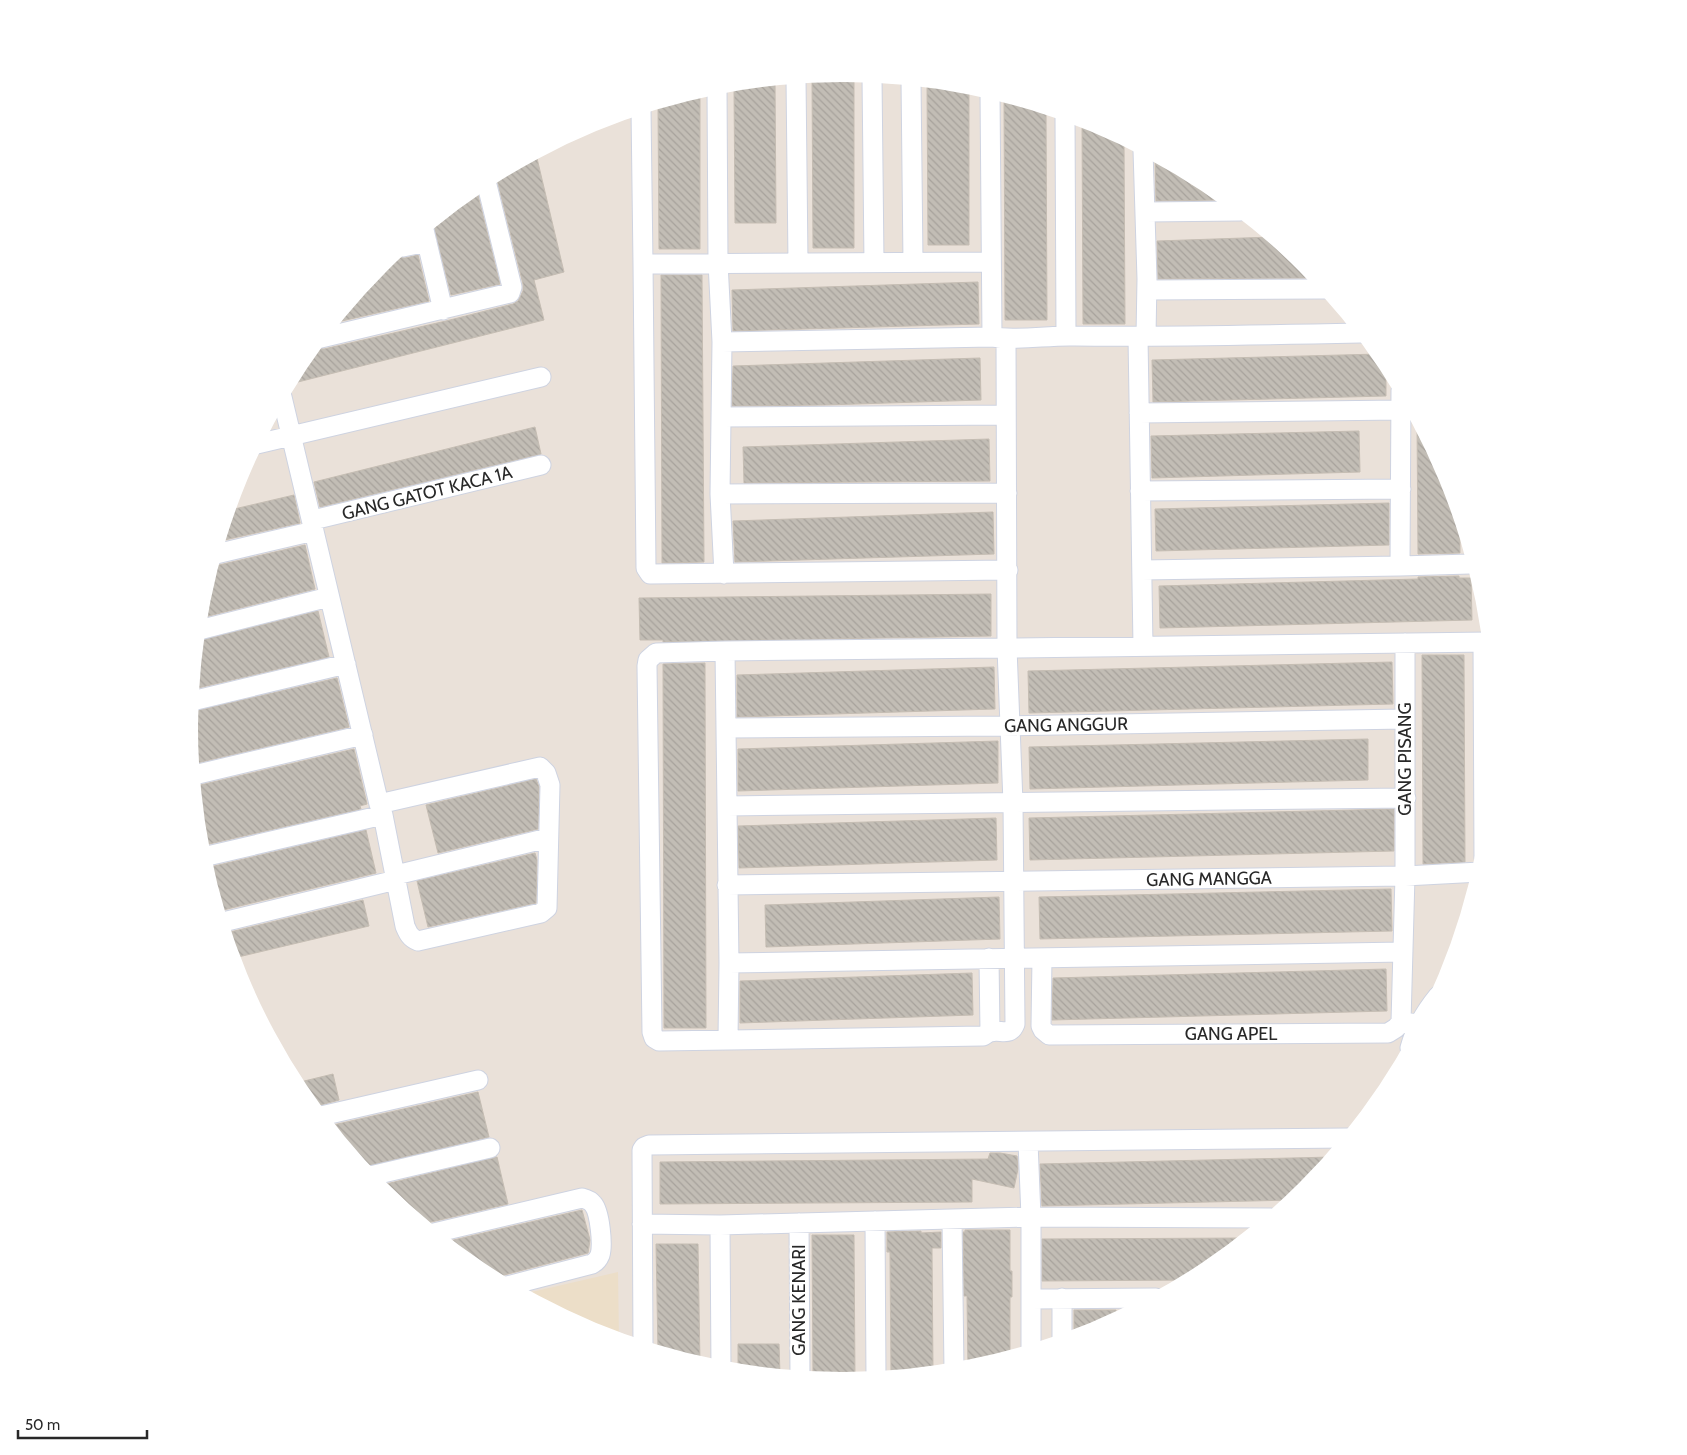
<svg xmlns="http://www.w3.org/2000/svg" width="1687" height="1455" viewBox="0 0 1687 1455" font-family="Cabin,sans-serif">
  <defs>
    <pattern id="building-back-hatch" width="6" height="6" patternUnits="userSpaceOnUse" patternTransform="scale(1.25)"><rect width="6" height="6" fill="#c2bdb5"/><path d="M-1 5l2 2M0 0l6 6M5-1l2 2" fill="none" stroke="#a7a29c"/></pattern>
  </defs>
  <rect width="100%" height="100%" fill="#eae1d9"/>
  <path fill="#ecdec8" d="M618,1272L619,1339L593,1331L523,1294Z"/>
  <path fill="url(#building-back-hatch)" stroke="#c5bdb3" d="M844,74L854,75V248H813L812,77Z
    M775,80L776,223H735L734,85Z
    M927,82L969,86V245H928Z
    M700,91V249H659L658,104Z
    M1004,96L1046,109L1047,320H1005Z
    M1082,120L1094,124L1124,140L1125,324H1083Z
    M536,154L564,272L534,280L544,320L290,384L300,364L314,347L324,349L446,321L513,304L518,301L523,291V284L496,176Z
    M1155,156L1191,175V185L1207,184L1226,200L1156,201Z
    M476,187L500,284L451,295L433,223Z
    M1272,237L1306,265L1316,278L1158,279L1157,241Z
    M395,254L399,257L405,258L418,255L429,301L333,323L381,265Z
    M661,275H702L704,562L662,563Z
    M978,282L979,324L733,331L732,290Z
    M1379,354L1386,363V396L1153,402L1152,360Z
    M980,358L981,400L825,405L732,406L733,366Z
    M1417,421L1448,478L1460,517V553L1418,554Z
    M535,427L541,454L320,507L314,482Z
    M1359,431L1360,472L1152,478L1151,436Z
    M989,439L990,481L744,483L743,447Z
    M294,495L300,523L220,541L230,510Z
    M1389,503V545L1156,551L1155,509Z
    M993,512L994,554L735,562L733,521Z
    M305,545L315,589L201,618L202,600L213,565H219Z
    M1459,576V578H1471L1472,620L1160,628L1159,586L1418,579V577Z
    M991,594V636L663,642V640H640L639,598Z
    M318,611L329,657L194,689L198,641Z
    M1422,655H1464L1465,862L1423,864Z
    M1392,662L1393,704L1029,713L1028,671Z
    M705,663L706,1028H664L663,664Z
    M994,667L995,709L737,717V675Z
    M337,678L349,727L193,764L190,727L191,712Z
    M1368,739V780L1030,789L1029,747Z
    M998,741V783L738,791V749Z
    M354,749L367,804L360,806L361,809L205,845L199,822L196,786Z
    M536,779L539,787L538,829L438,853L426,805Z
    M1394,809V851L1030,860L1029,818Z
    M996,818L997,860L739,868L738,826Z
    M366,830L376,873L219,911L206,868Z
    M535,853L537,860L536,903L428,927L417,881Z
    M1391,889L1392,931L1040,939L1039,897Z
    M999,897L1000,939L766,947L765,905Z
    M363,900L369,926L234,958L226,933Z
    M1386,969L1387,1011L1052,1020L1053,978Z
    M972,973L973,1015L740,1023V981Z
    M333,1074L339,1100L314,1107L296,1083Z
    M478,1092L489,1137L363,1167L329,1126Z
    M990,1153H1000L1017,1156L1018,1169L1014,1188L972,1179V1202L660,1204V1162L988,1159Z
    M497,1157L508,1204L431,1222L425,1226L378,1186Z
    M1333,1157L1306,1190L1293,1200L1042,1206L1040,1164Z
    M582,1210L590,1240L588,1253L504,1275L498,1280L480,1271L445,1242Z
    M965,1230H1010V1271H1012V1297H1010V1357L968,1369L967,1296H964L963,1232H965Z
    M921,1231V1233L941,1232V1248H932L933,1372L891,1377L890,1252H887V1232Z
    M812,1235H854L855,1380L843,1381L813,1378Z
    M1247,1238L1206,1271L1190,1280L1042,1281V1239Z
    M656,1244H698L700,1364L658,1351Z
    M1074,1310H1116V1320L1093,1332L1074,1337Z
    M738,1344H779L780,1375L738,1371Z"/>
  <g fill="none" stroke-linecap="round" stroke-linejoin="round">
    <defs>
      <path id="minor" d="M872,77L874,262
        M796,78L798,262
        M911,80L913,262
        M717,86L718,262L722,342
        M990,92L992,337
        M641,109L643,264L991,262
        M1065,115L1066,335
        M1143,150L1147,279L1146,336
        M1146,212L1240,211
        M424,230L443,310
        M403,247L427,242
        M643,264L646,568L650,574L1008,570
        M1147,290L1325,289
        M1138,337L1143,646
        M321,338L510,293L512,287L486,181
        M1006,339L1007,648L1013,803L1015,1024C1010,1037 1001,1029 990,1032C987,1033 985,1035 983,1036L659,1041L654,1038L652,1032L647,666L648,660L656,653L725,651L999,648H1015L1489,642
        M282,397L379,804L383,815L405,926C408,933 410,938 418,941L541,913L547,908L550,785L546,773L540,767L379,804
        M1139,413L1401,410
        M721,417L1006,415
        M257,444L541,377
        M1140,491L1401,489
        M720,494L1007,493
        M313,520L541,465
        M216,554L314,531
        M1400,566L1401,390
        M1142,570L1400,566L1470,564L1473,562
        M724,574L720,494L722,342L992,337C1019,341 1048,335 1075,336C1171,337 1266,335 1362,333
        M199,630L329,597
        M1483,642L1484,858
        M725,651L729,963L728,1039
        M192,701L346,664
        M726,728L1001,726L1405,719
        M194,775L363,735
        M727,806L1406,798
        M203,857L383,815
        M396,875L548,838
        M727,885L1405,876L1480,872
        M223,922L396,880
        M989,958L990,1032
        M1042,958L1041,1026L1043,1030L1049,1035L1388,1033L1396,1028L1401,1022L1419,1024
        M729,963L1403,952
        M1401,1022L1405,876V643
        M1410,1048C1415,1029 1425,1012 1438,996
        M321,1116L478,1080
        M1028,1142L1031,1217V1350
        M370,1176L490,1148
        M952,1219L954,1370
        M875,1221L876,1378
        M799,1223L800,1377
        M642,1224L720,1225L1031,1217L1271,1218
        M720,1225L721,1369
        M434,1233L582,1198C586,1199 590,1200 593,1204C600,1212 603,1245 600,1255C598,1260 596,1262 592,1264L507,1286
        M1062,1298V1341
        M1031,1299L1156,1298
        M643,1347L642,1150L644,1147L649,1145L1348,1138"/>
    </defs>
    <use href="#minor" stroke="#ced3e1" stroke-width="21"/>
    <use href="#minor" stroke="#fff" stroke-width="19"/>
  </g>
  <g text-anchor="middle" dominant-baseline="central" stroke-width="4.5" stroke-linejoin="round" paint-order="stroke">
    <g font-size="18" fill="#282828" stroke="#fff">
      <text transform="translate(427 493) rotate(-14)">GANG GATOT KACA 1A</text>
      <text transform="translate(1066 725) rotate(-1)">GANG ANGGUR</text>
      <text transform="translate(1405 759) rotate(-90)">GANG PISANG</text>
      <text transform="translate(1209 879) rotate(-1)">GANG MANGGA</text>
      <text x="1231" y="1034">GANG APEL</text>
      <text transform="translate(799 1300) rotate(-90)">GANG KENARI</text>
    </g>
  </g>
  <path d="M0 0H1687V1455H0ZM198 727a645 645 0 1 1 1290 0a645 645 0 1 1-1290 0Z" fill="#fff" fill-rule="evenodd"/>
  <path d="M18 1430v8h129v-8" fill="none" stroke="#282828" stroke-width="2.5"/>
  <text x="25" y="1430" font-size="15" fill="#282828" stroke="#ffffff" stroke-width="4" paint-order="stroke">50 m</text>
</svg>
